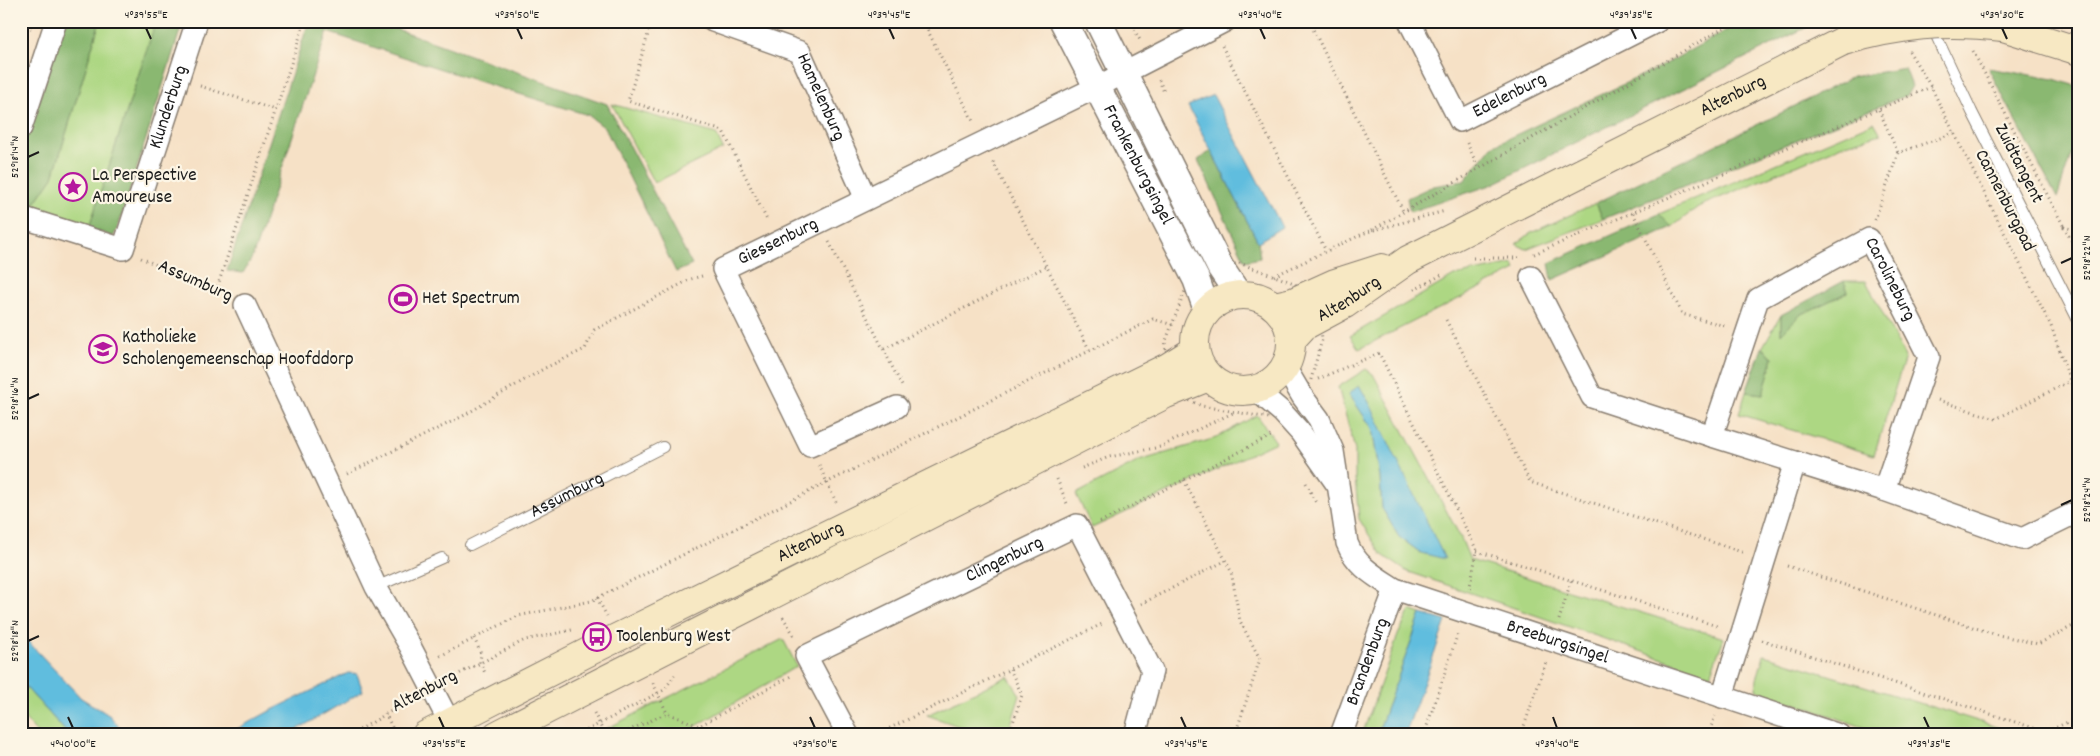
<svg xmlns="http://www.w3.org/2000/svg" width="2100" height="756" viewBox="0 0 2100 756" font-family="Dekko,sans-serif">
  <rect width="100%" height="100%" fill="#fcf5e5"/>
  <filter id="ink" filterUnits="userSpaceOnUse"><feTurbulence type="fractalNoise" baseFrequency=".02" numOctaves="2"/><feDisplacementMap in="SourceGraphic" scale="10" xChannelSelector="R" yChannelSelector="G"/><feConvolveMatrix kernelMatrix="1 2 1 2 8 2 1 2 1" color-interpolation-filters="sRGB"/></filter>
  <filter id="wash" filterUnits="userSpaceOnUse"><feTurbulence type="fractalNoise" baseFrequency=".0096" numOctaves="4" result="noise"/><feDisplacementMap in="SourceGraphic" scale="20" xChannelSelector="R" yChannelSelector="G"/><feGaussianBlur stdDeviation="1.12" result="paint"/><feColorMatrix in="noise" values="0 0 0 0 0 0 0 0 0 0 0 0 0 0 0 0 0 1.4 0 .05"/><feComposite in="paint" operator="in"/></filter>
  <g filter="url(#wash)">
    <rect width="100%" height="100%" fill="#f6e1c6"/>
    <path fill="#add783" stroke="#647a50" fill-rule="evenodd" d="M100,21H156L89,228L31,209L53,177Z
      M612,104L716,134L723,149L654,183Z
      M1874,122L1881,134L1846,144L1698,207L1672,227L1659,214Z
      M1596,203L1603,219L1526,249L1516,244L1531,233Z
      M1514,264L1516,270L1359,349L1350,336L1454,276Z
      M1844,281H1866L1905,357L1874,455L1739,414L1746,392L1763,394L1773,357L1762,348L1781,315V334L1800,315L1848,292Z
      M1366,369L1373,374L1461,538L1470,560L1724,638L1710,675L1406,571L1381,554L1359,519L1355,478V450L1338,387ZM1359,386L1421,553L1399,537L1382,508L1380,477L1372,428L1349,394Z
      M1257,415L1276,442L1092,528L1076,494L1139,461L1216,438Z
      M1410,610L1421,614L1377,735H1362L1398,635Z
      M783,639L797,666L693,728L690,735H594Z
      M1764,655L2023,735H1886L1756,690L1757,679Z
      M1008,676L1020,695L1009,731H1004L1003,735H984L927,715Z
      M21,682L69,735H39L21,714Z"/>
    <path fill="#8ab871" stroke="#536a46" d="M65,21H100L53,177L31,209L21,206V154Z
      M156,21H183L118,228L113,237L89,228Z
      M309,21H374L607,104L692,265L676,272L605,128L588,115L490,85L327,32L253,256L243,273L227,271Z
      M1743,21H1819L1491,185L1410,212L1407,198L1433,186L1464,181L1492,146L1660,67Z
      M1905,68L1912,86L1907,95L1603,219L1596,203L1775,116L1852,77Z
      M1988,68L2054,79L2079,87V131L2057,198Z
      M1211,151L1258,242L1260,258L1245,261L1198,160Z
      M1659,214L1672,227L1552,280L1549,263Z
      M1844,281L1848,292L1800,315L1781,334V315Z
      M1762,348L1773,357L1763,394L1746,392Z"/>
    <path fill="#60bdde" stroke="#3e6c7d" d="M1213,95L1282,227L1258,242L1188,106Z
      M1359,385L1370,404L1445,559L1421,553L1399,537L1382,508L1380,477L1372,428L1349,394Z
      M1421,614L1446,621L1405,735H1377Z
      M21,634L81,698L109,715L126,735H69L21,682Z
      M348,673L357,674L363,691L288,735H226L268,712Z"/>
  </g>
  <g filter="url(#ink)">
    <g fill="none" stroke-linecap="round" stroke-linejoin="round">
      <defs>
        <g id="service">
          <path d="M1932,27L1972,112L2079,322"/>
          <path id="s1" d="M470,545L663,447"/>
          <path d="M376,587L442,558"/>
        </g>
        <g id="minor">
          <path id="s2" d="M713,21L800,52L866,199"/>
          <path id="s3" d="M1409,21L1460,121L1658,21"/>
          <path d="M21,128L56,21"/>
          <path id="s4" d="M21,217L123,249L197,21"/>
          <path d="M1531,277L1592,397L1712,436L1884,490L2022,539L2079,511"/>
          <path d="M245,305L376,587L410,646L456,735"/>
          <path id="s5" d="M1285,367L1302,396L1319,419L1333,451L1347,543C1356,566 1375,576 1395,589L1839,735"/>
          <path d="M1256,390L1282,412L1301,433L1336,483"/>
          <path id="s6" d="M897,407L810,446L723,269L1097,87L1225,21"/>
          <path id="s7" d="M1712,436L1758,299L1869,239L1929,357L1884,490"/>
          <path d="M1722,697L1795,462"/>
          <path id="s8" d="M848,735L806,656L1077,525L1152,671L1135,735"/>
          <path id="s9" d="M1341,735L1395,589"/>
        </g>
        <g id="tertiary">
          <path id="s10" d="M1063,21L1196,279L1207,310"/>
          <path d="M1098,21L1220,267L1238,294"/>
        </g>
        <g id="secondary">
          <path d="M2003,27L2079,51"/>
          <circle cx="1243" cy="343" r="48"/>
          <path d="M1275,306L1293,302L1335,283L1382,268"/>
          <path id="s11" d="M1292,339L1304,326L1345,304L1408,260L1843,41"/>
          <path id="s12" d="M426,735L596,648L1168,367L1195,350"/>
          <path d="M497,735L1166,394L1208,377"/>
        </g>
      </defs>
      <use href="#service" stroke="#897e71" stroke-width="12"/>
      <use href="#minor" stroke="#897e71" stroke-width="24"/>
      <use href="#tertiary" stroke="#897e71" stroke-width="29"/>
      <use href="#secondary" stroke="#897e71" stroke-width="30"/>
      <path stroke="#897e71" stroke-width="3" stroke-dasharray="1 4" stroke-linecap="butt" d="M652,21L628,101L723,131L768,222
        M923,21L974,123
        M1034,21L1038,30
        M1129,21L1140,40
        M1309,21L1403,211
        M21,26L31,29
        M1222,46L1326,251
        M1909,51L1931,87L2051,326L2070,381L2079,398
        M1973,51L2064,227
        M1159,80L1164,92
        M200,86L276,110
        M1879,110L1898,153
        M1467,143L1478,167
        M993,162L1090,351
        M1633,213L1682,314L1725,326
        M1875,220L1898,153L1954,133
        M1372,230L1736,21
        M2079,231L2064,227L2079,254
        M829,242L902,386
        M1534,254L1931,87
        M141,258L225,295
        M1473,258H1519
        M1239,263L1294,283L1308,296L1319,317L1321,328L1322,340L1310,383L1302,396L1293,404L1269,418L1202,406L1184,398L1168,367L1165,343L1185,291L1196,279L1220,267Z
        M1274,276L1367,232L1445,211
        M1414,290L1443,274
        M216,291L305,21
        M1446,320L1530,482L1745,553
        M884,349L1047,266
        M1318,379L1379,353L1477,551L1469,591
        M1938,400L1996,419L2070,381
        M819,465L836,502
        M1082,468L1109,457L1160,447L1235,412
        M347,474L463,416L545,368L585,349L594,330L691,279L702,276
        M1057,479L1068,506
        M1184,480L1231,571L1240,621L1260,659L1235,735
        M1306,483L1317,505
        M1100,522L1273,435
        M1477,551L1720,627
        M1787,566L1994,634L2038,644L2079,623
        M597,598L607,616
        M1141,604L1225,561
        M783,617L795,637
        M1559,620L1571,581
        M474,638L481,654L480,662L486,675
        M1762,640L2046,732L2079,717
        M440,656L518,616L591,601L1153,319L1173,325
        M451,678L525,640L572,630
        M653,683L667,713
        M385,713L396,735
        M594,713L605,735
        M351,735L413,698
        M578,735L664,690L675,675
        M619,735L667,713L699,726L791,676
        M696,735L699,726
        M876,735L1102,624
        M1009,735L1022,695L1010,669
        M1424,735L1458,633
        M1521,735L1546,662
        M1708,735L1715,716"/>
      <use href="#service" stroke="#fff" stroke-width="10"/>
      <use href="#minor" stroke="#fff" stroke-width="21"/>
      <use href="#tertiary" stroke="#fff" stroke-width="26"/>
      <use href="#secondary" stroke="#f7e8c3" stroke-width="28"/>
      <defs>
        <path id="secondary-bridge" d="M1843,41C1900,25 1944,20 2003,27"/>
      </defs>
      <use href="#secondary-bridge" stroke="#897e71" stroke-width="30" stroke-linecap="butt"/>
      <use href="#secondary-bridge" stroke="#f7e8c3" stroke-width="28"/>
    </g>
  </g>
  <path fill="none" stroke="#1c1c1c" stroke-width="2" d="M146,28L151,39M517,28L522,39M889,28L894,39M1260,28L1265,39M1631,28L1636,39M2002,28L2007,39M28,157L39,152M2061,263L2072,258M28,399L39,394M2061,505L2072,500M28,641L39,636M68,717L73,728M439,717L444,728M810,717L815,728M1181,717L1186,728M1553,717L1557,728M1924,717L1929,728"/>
  <defs>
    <symbol id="sight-ring" viewBox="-11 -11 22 22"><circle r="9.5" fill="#fcf5e5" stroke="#b5179e" stroke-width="1.5"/><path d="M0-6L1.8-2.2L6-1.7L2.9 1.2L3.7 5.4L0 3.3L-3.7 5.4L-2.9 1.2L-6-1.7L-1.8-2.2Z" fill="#b5179e"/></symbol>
    <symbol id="stadium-ring" viewBox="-11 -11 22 22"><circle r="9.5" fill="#fcf5e5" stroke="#b5179e" stroke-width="1.5"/><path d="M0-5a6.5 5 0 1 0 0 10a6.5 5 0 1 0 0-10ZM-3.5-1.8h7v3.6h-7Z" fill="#b5179e"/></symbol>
    <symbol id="school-ring" viewBox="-11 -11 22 22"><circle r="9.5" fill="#fcf5e5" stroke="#b5179e" stroke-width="1.5"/><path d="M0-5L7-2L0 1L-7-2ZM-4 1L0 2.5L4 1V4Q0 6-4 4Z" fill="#b5179e"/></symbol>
    <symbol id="bus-ring" viewBox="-11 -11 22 22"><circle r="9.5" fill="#fcf5e5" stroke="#b5179e" stroke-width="1.5"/><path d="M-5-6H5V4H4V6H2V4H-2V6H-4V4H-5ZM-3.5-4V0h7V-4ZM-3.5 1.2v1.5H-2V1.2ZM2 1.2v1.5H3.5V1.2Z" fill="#b5179e"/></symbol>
  </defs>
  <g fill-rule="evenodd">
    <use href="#sight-ring" x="57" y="171" width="32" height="32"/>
    <use href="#stadium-ring" x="387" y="283" width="32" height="32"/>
    <use href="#school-ring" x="87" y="333" width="32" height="32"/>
    <use href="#bus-ring" x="581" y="621" width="32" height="32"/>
  </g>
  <g text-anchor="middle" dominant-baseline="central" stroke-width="4.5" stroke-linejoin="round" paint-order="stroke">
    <g font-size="19" fill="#1c1c1c" stroke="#fcf5e5">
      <text stroke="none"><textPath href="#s3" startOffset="168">Edelenburg</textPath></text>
      <text stroke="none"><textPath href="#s11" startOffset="505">Altenburg</textPath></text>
      <text stroke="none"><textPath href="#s2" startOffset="142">Hamelenburg</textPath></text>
      <text stroke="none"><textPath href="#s4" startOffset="256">Klunderburg</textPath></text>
      <text transform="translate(2018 164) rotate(63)">Zuidtangent</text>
      <text stroke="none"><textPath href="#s10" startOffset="162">Frankenburgsingel</textPath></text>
      <text transform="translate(2004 201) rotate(63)">Cannenburgpad</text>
      <text stroke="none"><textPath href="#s6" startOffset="354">Giessenburg</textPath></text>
      <text transform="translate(195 282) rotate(24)">Assumburg</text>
      <text stroke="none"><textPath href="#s7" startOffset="316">Carolineburg</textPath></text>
      <text stroke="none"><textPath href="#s11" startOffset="70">Altenburg</textPath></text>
      <text stroke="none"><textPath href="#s1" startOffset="109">Assumburg</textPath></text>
      <text stroke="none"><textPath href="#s12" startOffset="430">Altenburg</textPath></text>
      <text stroke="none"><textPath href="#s8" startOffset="310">Clingenburg</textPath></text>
      <text stroke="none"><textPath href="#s5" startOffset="429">Breeburgsingel</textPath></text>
      <text stroke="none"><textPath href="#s9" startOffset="78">Brandenburg</textPath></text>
      <text transform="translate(425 692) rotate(-28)">Altenburg</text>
    </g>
    <g font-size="19" fill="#1c1c1c" stroke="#fcf5e5" text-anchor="start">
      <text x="92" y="176">La Perspective<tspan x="92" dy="22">Amoureuse</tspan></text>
      <text x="422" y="299">Het Spectrum</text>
      <text x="122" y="338">Katholieke<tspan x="122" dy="22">Scholengemeenschap Hoofddorp</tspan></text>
      <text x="616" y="637">Toolenburg West</text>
    </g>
  </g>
  <rect width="2100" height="756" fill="none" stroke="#fcf5e5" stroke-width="55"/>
  <rect x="28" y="28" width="2044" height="700" fill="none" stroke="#1c1c1c" stroke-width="2"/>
  <g font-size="12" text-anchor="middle" fill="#1c1c1c">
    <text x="146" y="18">4°39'55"E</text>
    <text x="517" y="18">4°39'50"E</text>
    <text x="889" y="18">4°39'45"E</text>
    <text x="1260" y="18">4°39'40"E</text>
    <text x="1631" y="18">4°39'35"E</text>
    <text x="2002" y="18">4°39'30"E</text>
    <text transform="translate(14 157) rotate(-90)" y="4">52°18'14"N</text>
    <text transform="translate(2086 258) rotate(-90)" y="4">52°18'22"N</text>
    <text transform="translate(14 399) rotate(-90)" y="4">52°18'16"N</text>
    <text transform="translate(2086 500) rotate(-90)" y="4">52°18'24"N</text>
    <text transform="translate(14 641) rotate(-90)" y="4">52°18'18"N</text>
    <text x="73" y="747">4°40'00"E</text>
    <text x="444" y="747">4°39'55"E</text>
    <text x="815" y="747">4°39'50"E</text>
    <text x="1186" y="747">4°39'45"E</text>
    <text x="1557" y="747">4°39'40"E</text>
    <text x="1929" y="747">4°39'35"E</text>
  </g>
</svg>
